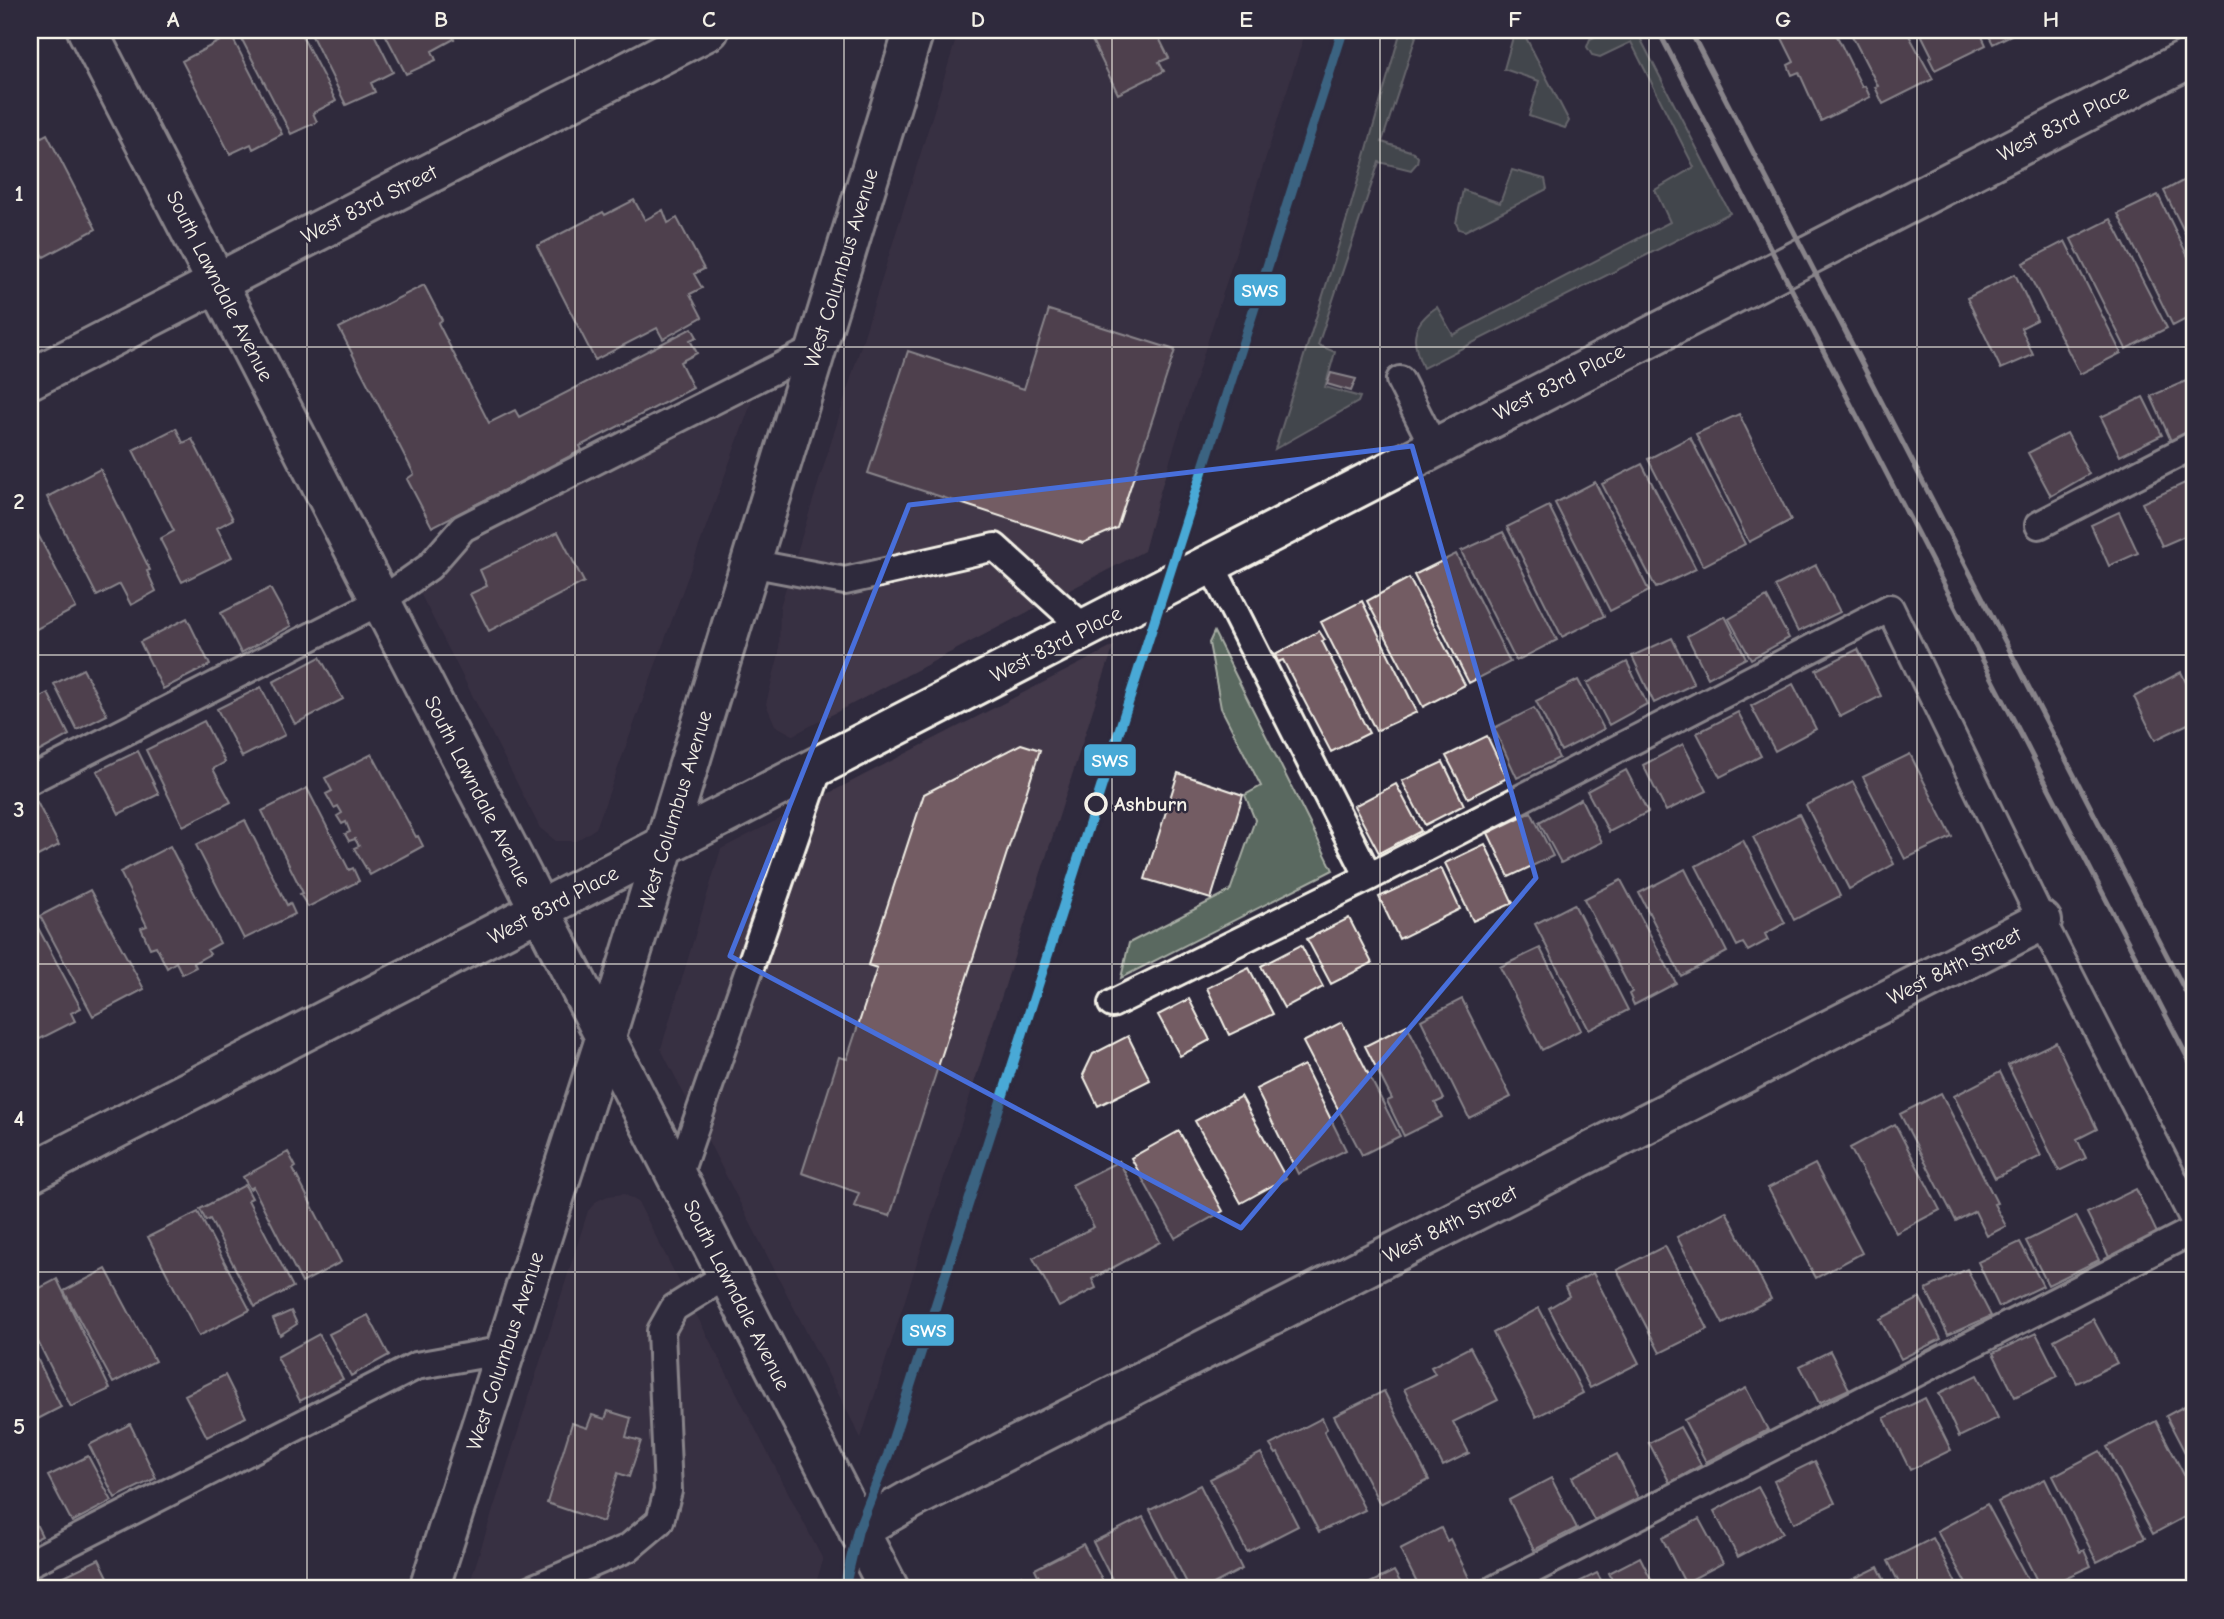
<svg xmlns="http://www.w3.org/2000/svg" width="2224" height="1619" viewBox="0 0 2224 1619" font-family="'Comic Neue',sans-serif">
  <rect width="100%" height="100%" fill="#2f2a3d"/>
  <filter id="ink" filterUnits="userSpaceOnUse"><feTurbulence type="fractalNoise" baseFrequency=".0143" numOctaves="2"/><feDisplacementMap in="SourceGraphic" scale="14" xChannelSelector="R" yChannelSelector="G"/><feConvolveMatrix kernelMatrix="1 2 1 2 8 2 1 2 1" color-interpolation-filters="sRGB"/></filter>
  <g filter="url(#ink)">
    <path fill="#433949" d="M959,30H1306L1159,495L1144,551L793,735L775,725L766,704L779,654L780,607Z
      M761,376L596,828L576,841H556L540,828L413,579L463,528Z
      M1114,646L1102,681L861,1438L661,1049L721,849Z
      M624,1194L638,1202L823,1560L814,1589H468L588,1211L597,1201L608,1196Z"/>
    <path fill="#5a6960" stroke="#a7ada4" stroke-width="2" d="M1401,30H1418L1382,142L1413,152L1418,157L1417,163L1411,170L1379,162L1318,345L1335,352L1325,387L1360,397L1358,402L1275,449L1349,212Z
      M1515,30H1522L1569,121L1565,128L1529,116L1539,81L1504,69Z
      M1608,30H1636L1730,213L1423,368C1411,341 1410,325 1437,307L1453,335L1670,222L1655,190L1694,167L1631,42L1600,57L1592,55L1587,47L1590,39Z
      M1512,170L1545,179L1547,189L1465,231L1459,229L1456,223L1463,190L1500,203Z
      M1214,632L1333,870L1121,978L1129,943L1230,891L1255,820L1245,795L1261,786L1221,708L1209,643Z"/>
    <path fill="#735b64" stroke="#f4f1e8" stroke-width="2" d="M237,30H299L336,101L313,113L317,122L291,134Z
      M309,30H372L393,72L371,83L375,92L346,105Z
      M383,30H449L454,39L432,51L436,60L406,74Z
      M1087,30H1155L1169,58L1159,62L1164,71L1118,94Z
      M1778,30H1834L1862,87L1865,86L1870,97L1821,121L1799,72L1792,75L1788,65L1794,62Z
      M1849,30H1906L1933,79L1883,104L1875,87L1878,86Z
      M1919,30H1979L1986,45L1935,70L1929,58L1932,56Z
      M1986,30H2021L1993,44Z
      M231,35L282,134L253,149L251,144L230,154L182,61Z
      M47,134L96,229L44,257L30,230V143Z
      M2194,175V251L2164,191Z
      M2158,195L2194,269V315L2173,326L2118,214Z
      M634,200L645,220L663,210L668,223L677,218L704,269L694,274L702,288L690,294L702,317L663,339L657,328L595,360L537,246L603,212L605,215Z
      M2111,219L2167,328L2126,349L2071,239Z
      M2065,241L2121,353L2080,374L2023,263Z
      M2015,274L2037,320L2021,328L2033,355L2001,369L1967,298Z
      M424,285L442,320L438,323L489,423L515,410L519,417L692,328L697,337L690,340L697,353L680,362L693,388L580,446L582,450L432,527L407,479L414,474L339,328Z
      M1049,310L1175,350L1117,528L1083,543L868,473L908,351L1024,389Z
      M1331,373L1356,379L1351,391L1327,384Z
      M2193,378L2194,430L2171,441L2151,396Z
      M2143,397L2162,435L2120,456L2101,417Z
      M1739,414L1791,520L1749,542L1696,434Z
      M176,428L183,443L192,439L233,519L217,528L232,557L182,582L160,539L174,531L133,450Z
      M2067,433L2089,474L2051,496L2028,453Z
      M1690,437L1745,544L1703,566L1648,459Z
      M1642,464L1696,569L1656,588L1602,484Z
      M100,469L150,570L147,571L156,591L131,605L120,584L97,596L47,497Z
      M1595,482L1649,591L1610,611L1555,503Z
      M2187,482L2194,497V532L2162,546L2142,503Z
      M1549,506L1604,616L1562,637L1507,527Z
      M2119,512L2138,553L2109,566L2091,525Z
      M30,519L76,608L31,632L30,630Z
      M558,532L584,582L489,631L470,594L487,586L480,570Z
      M1503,532L1557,640L1516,661L1461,551Z
      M1456,554L1510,662L1469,683L1414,575Z
      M1816,565L1840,612L1798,632L1775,586Z
      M1409,578L1465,685L1423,707L1367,601Z
      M270,588L291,626L241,653L221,613Z
      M1767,597L1789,638L1751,659L1729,619Z
      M1362,601L1417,712L1376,731L1321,622Z
      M1725,616L1746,658L1708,678L1687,636Z
      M187,618L210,665L163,689L140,642Z
      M1319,631L1325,640L1322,641L1369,733L1331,752L1283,660L1278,662L1275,655Z
      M1672,638L1694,684L1654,703L1632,656Z
      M1858,649L1881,696L1840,717L1816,670Z
      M320,657L343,699L295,724L273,682Z
      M1627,662L1647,704L1609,725L1587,683Z
      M83,669L107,715L77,730L54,684Z
      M2181,672L2194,699V721L2155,740L2134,697Z
      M1578,680L1604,729L1561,751L1536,701Z
      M1793,684L1816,729L1775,751L1751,706Z
      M261,687L285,735L242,757L217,709Z
      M48,693L69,735L31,756L30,702Z
      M1534,708L1559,758L1517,778L1494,728Z
      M1738,712L1761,756L1720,777L1697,733Z
      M204,721L225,762L213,769L231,802L183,826L146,750Z
      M1487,736L1507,778L1468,798L1446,756Z
      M1021,744L1040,750L890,1216L854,1206L859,1193L802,1173L839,1057L847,1059L877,968L868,965L924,794Z
      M1683,744L1707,791L1666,811L1643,765Z
      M138,751L159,794L119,814L97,771Z
      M372,754L416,837L418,836L423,846L370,875L354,848L359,846L355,839L349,841L345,834L350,832L346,822L342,824L337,816L342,813L338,806L334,808L326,794L332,791L325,778Z
      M1910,754L1952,837L1905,859L1863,777Z
      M1443,762L1464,805L1425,825L1402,781Z
      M1626,770L1648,812L1609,832L1587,791Z
      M1178,773L1243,795L1211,899L1145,879Z
      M1853,782L1894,864L1849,889L1806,805Z
      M1396,784L1421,831L1379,853L1354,806Z
      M307,788L349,870L353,868L359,881L308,907L300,894L303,893L262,811Z
      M1581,799L1602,842L1561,863L1539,822Z
      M37,802L59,845L30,860V805Z
      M1531,812L1553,856L1509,877L1488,833Z
      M1799,814L1840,896L1794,920L1753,837Z
      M245,820L287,905L290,903L295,914L244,939L196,845Z
      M1743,840L1785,923L1765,934L1768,940L1748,951L1743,943L1737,946L1696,866Z
      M1485,844L1513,903L1473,921L1445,863Z
      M170,846L220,943L207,950L210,954L194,963L196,967L182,974L176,962L167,968L156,946L150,948L141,928L147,926L120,872Z
      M1441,868L1460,909L1399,939L1379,897Z
      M1685,869L1727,952L1681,976L1639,893Z
      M1621,880L1676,983L1634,1005L1629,994L1632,992L1584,899Z
      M90,890L144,989L93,1016L40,916Z
      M1574,904L1628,1010L1589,1030L1535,924Z
      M1349,918L1372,963L1331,984L1307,939Z
      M36,924L81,1008L71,1013L75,1021L34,1042L30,1034V927Z
      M1301,945L1323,987L1284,1008L1261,966Z
      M1540,948L1581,1030L1542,1050L1500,967Z
      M1249,968L1273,1014L1229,1035L1207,988Z
      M1189,999L1210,1040L1180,1056L1158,1015Z
      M1462,999L1511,1097L1469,1118L1421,1020Z
      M1342,1022L1400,1136L1362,1155L1303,1042Z
      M1407,1025L1444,1099L1435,1103L1442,1117L1404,1136L1387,1101L1392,1099L1365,1046Z
      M1128,1036L1150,1080L1098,1106L1083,1075L1093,1054Z
      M2056,1042L2097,1129L2077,1139L2086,1158L2059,1171L2008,1065Z
      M1304,1065L1346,1150L1298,1174L1256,1089Z
      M2000,1072L2041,1156L1995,1178L1954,1096Z
      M1941,1093L1997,1203L1994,1204L2006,1226L1987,1236L1975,1211L1956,1221L1900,1114Z
      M1241,1096L1286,1178L1241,1203L1195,1121Z
      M1895,1124L1940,1210L1896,1233L1850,1148Z
      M1179,1131L1223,1211L1175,1238L1131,1158Z
      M288,1152L296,1167L293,1169L341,1262L302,1283L253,1187L250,1189L243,1177Z
      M1119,1161L1160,1242L1092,1279L1096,1288L1059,1307L1033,1258L1094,1227L1072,1185Z
      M1815,1164L1862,1253L1816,1278L1768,1188Z
      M245,1185L252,1198L248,1200L293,1287L255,1307L210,1219L206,1221L200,1209Z
      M2136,1189L2158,1235L2110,1259L2087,1213Z
      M1726,1211L1771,1299L1723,1324L1677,1237Z
      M198,1212L250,1310L199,1336L148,1237Z
      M2076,1216L2099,1260L2048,1285L2026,1241Z
      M2020,1242L2043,1286L1999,1307L1978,1262Z
      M1665,1246L1708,1329L1660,1353L1617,1270Z
      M106,1269L155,1361L113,1383L64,1291Z
      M1967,1269L1991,1316L1948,1335L1926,1289Z
      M1593,1273L1639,1363L1590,1388L1549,1308L1569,1296L1565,1287Z
      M57,1279L110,1389L71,1407L30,1326V1293Z
      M1920,1298L1941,1339L1901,1359L1880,1319Z
      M1539,1308L1583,1393L1536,1417L1493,1333Z
      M291,1311L297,1324L280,1335L273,1319Z
      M368,1315L389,1355L351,1376L329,1334Z
      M2093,1319L2117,1363L2077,1383L2054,1340Z
      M2036,1333L2058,1376L2015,1397L1993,1353Z
      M319,1334L343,1379L300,1401L277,1357Z
      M30,1344L61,1407L30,1423Z
      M1470,1347L1498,1400L1453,1422L1469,1453L1443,1466L1404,1389L1435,1374L1431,1367Z
      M1830,1351L1849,1389L1819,1403L1800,1366Z
      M225,1375L246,1417L207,1437L185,1395Z
      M1977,1375L1998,1418L1959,1437L1939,1393Z
      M1746,1388L1768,1430L1706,1462L1684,1420Z
      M1384,1391L1429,1480L1380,1504L1334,1416Z
      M1925,1398L1951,1450L1910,1470L1884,1418Z
      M2194,1401V1470L2166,1416Z
      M608,1411L631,1418L626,1437L641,1441L629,1477L618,1473L603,1522L547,1503L572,1423L587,1428L592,1415L605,1419Z
      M1322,1418L1327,1429L1324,1431L1365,1510L1319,1532L1278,1453L1276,1454L1270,1445Z
      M2156,1421L2194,1494V1512L2153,1534L2107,1447Z
      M130,1424L156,1478L115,1498L89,1445Z
      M1680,1427L1701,1465L1670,1483L1649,1443Z
      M2100,1451L2145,1538L2097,1562L2053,1476Z
      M1261,1453L1298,1526L1247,1552L1210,1479Z
      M1617,1454L1638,1498L1594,1520L1572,1477Z
      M88,1456L112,1501L72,1522L48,1476Z
      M1815,1461L1835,1503L1794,1523L1774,1481Z
      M1551,1478L1577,1528L1534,1550L1509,1500Z
      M2045,1479L2080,1552L2084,1550L2091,1566L2041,1589L1998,1502Z
      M1200,1485L1242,1569L1204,1589H1190L1150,1510Z
      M1758,1487L1783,1533L1738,1557L1714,1511Z
      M1987,1504L2033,1589H1969L1937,1531Z
      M30,1512L42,1536L30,1542Z
      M1143,1517L1180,1589H1117L1093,1542Z
      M1699,1519L1723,1563L1685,1583L1662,1538Z
      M1441,1528L1447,1541L1450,1539L1473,1586L1466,1589H1420L1400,1549Z
      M1933,1538L1959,1589H1902L1888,1561Z
      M1083,1544L1107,1589H1045L1035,1569Z
      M1640,1557L1656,1589H1617L1609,1573Z
      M99,1559L114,1589H61L56,1580Z
      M1878,1567L1889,1589H1833Z
      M1394,1571L1404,1589H1358Z
      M1597,1573L1606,1589H1565Z
      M1022,1575L1030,1589H994Z"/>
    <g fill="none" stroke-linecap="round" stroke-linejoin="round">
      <defs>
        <path id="service" d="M1400,380L1434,447
          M2039,525L2194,445
          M750,563L845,581L995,547L1085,629
          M1210,563L1369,877
          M30,780L381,601L429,567L463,528L817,348
          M1112,1004L1369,877L1890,608L2042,921L2194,1220
          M677,1179L819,767
          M30,1563L416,1366L505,1350
          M532,1589L628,1548L660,1521L668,1491L661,1331L674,1308L727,1275
          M1495,1589L2194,1230"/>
        <path id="minor" d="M87,30L889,1589
          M30,1173C753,804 1471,425 2194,56
          M858,1530L912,1499L2042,921"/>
        <path id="tertiary" d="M30,379L709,30"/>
        <path id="secondary" d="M429,1589L605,1039L914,30"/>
      </defs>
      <use href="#service" stroke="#f4f1e8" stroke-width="32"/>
      <use href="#minor" stroke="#f4f1e8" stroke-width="44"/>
      <use href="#tertiary" stroke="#f4f1e8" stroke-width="44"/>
      <use href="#secondary" stroke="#f4f1e8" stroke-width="44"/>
      <use href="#service" stroke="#2f2a3d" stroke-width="26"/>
      <use href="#minor" stroke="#2f2a3d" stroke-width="38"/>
      <use href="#tertiary" stroke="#2f2a3d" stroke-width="38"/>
      <use href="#secondary" stroke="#2f2a3d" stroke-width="38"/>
      <path stroke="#f4f1e8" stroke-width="5" d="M1658,30L2194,1070
        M1690,30L2194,1008"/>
      <defs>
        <path id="rail-1" d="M844,1589L858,1530L888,1455L1343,30"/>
      </defs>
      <use href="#rail-1" stroke="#2f2a3d" stroke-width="16"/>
      <use href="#rail-1" stroke="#48a9d6" stroke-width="10"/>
    </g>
  </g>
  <path d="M0 0H2224V1619H0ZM1412,446L1536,878L1241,1228L730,956L909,505Z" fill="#2f2a3d" fill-opacity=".55" fill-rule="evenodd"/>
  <path fill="none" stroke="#486fdb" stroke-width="5" stroke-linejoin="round" d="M1412,446L1536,878L1241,1228L730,956L909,505Z"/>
  <path fill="none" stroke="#f4f1e8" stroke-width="2" stroke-opacity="0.55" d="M307,30V1589M575,30V1589M844,30V1589M1112,30V1589M1380,30V1589M1649,30V1589M1917,30V1589M30,347H2194M30,655H2194M30,964H2194M30,1272H2194"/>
  <circle fill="#2f2a3d" stroke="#f4f1e8" stroke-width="3.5" cx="1096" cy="804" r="10"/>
  <g text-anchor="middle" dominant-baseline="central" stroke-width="5" stroke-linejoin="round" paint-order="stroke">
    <g font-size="21" fill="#f4f1e8" stroke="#2f2a3d">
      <text transform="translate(2063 123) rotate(-27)">West 83rd Place</text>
      <text transform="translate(369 204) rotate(-27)">West 83rd Street</text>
      <text transform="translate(841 268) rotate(-73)">West Columbus Avenue</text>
      <text transform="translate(220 286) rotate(63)">South Lawndale Avenue</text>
      <text transform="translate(1559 382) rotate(-27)">West 83rd Place</text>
      <text transform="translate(1056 644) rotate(-27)">West 83rd Place</text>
      <text transform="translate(478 791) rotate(63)">South Lawndale Avenue</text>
      <text transform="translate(675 810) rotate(-73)">West Columbus Avenue</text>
      <text transform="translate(553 905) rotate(-28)">West 83rd Place</text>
      <text transform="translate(1954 966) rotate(-27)">West 84th Street</text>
      <text transform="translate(1450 1224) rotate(-27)">West 84th Street</text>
      <text transform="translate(737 1295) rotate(63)">South Lawndale Avenue</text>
      <text transform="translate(505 1351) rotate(-72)">West Columbus Avenue</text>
    </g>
    <g font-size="21" font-weight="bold" fill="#f4f1e8" stroke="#2f2a3d" text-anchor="start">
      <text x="1114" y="804">Ashburn</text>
    </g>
  </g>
  <g stroke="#2f2a3d" stroke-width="2.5">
    <rect x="1233" y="273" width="54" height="34" rx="7" fill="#48a9d6"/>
    <rect x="1083" y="743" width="54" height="34" rx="7" fill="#48a9d6"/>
    <rect x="901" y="1313" width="54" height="34" rx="7" fill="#48a9d6"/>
  </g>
  <g font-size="19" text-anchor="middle" font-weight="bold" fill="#fff">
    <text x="1260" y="297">SWS</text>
    <text x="1110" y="767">SWS</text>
    <text x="928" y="1337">SWS</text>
  </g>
  <rect width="2224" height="1619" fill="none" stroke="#2f2a3d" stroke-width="77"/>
  <rect x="38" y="38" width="2148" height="1542" fill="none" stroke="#f4f1e8" stroke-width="2.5"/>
  <g font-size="23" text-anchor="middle" font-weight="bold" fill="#f4f1e8">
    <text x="173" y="27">A</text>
    <text x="441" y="27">B</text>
    <text x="709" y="27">C</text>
    <text x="978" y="27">D</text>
    <text x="1246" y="27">E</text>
    <text x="1515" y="27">F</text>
    <text x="1783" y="27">G</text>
    <text x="2051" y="27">H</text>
    <text x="19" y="201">1</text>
    <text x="19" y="509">2</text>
    <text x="19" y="817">3</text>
    <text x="19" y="1126">4</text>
    <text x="19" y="1434">5</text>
  </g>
</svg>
